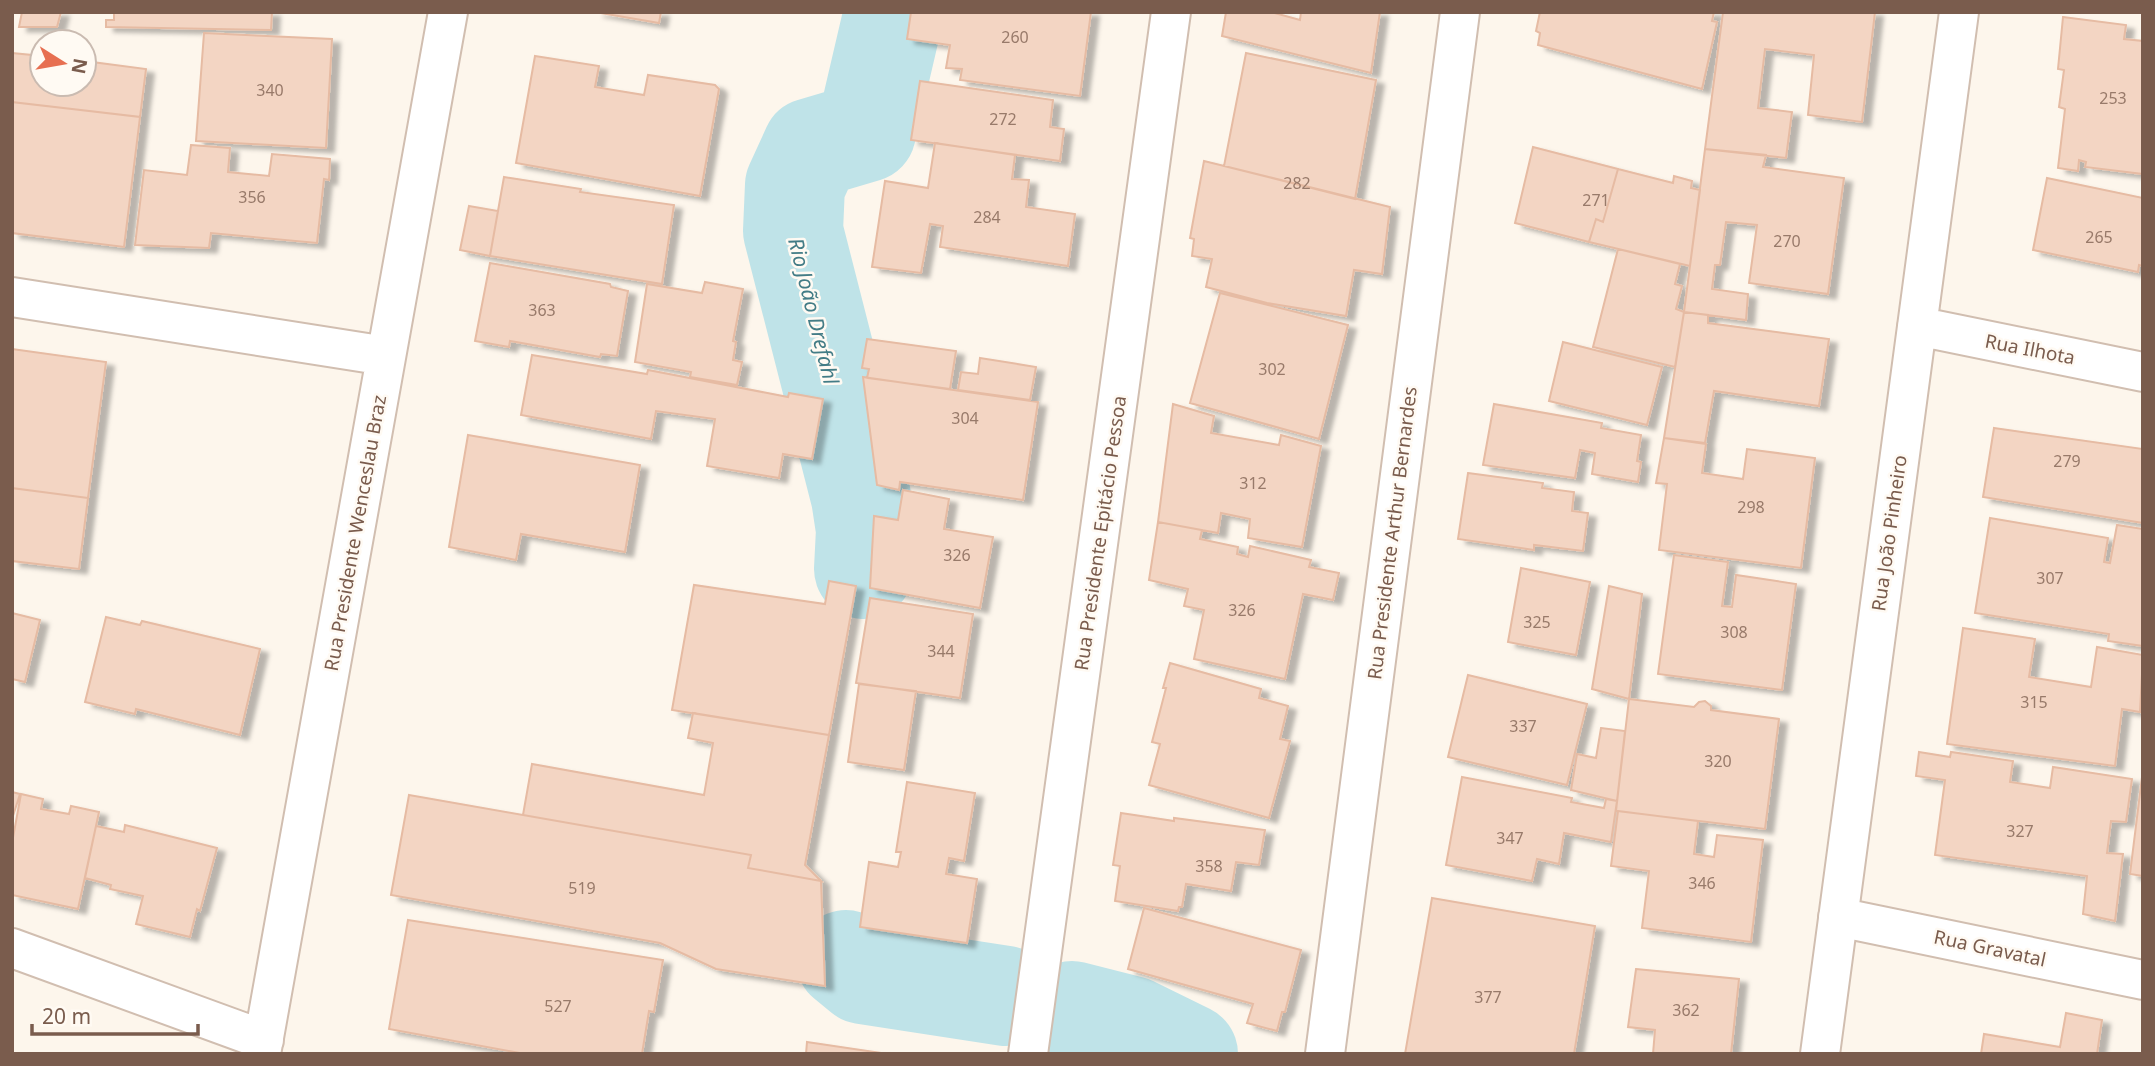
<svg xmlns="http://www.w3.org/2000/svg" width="2155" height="1066" viewBox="0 0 2155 1066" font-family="'Noto Sans',sans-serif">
  <defs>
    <filter id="shadow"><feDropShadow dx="8" dy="4.5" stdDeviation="2" flood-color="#0004"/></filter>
  </defs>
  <rect width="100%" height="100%" fill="#fdf6ec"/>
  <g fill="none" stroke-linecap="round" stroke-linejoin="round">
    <path stroke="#bfe3e8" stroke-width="100" d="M864,569L866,530L861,497L793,231L795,185L812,148L866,132L894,12
      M846,960L863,974L1006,996
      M1072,1011L1131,1026L1188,1054"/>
  </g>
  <path fill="#f3d5c3" stroke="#e6bba3" stroke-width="2" filter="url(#shadow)" d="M22,12H61L57,27H19Z
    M114,12H272L271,30L106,27V20H114Z
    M595,12H661L659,23Z
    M911,12H1091L1080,96L960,80L962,69L946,68L950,45L907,39Z
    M1226,12H1271L1300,20L1301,12H1380L1371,73L1222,36Z
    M1540,12H1714L1712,21L1717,22L1702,89L1538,45L1540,33L1536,31Z
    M1723,12H1875L1862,122L1808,115L1814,55L1765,49L1758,108L1792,112L1786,158L1705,149Z
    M2063,17L2126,25L2124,39L2143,41V174L2085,167L2086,162L2079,160L2078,171L2058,168L2065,109L2059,107L2064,70L2058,69Z
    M204,33L332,39L326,148L196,141Z
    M12,53L42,56V84H84V61L146,69L140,117L12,102Z
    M1246,53L1376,80L1355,199L1224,166Z
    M535,56L599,66L595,87L644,95L648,75L715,85L719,89L700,196L516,163Z
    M920,81L1053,100L1050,127L1064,129L1060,161L911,140Z
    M12,102L140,117L124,247L12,233Z
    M935,143L1015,155L1012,179L1029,180L1026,207L1075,214L1068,266L940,247L943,226L930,224L921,273L872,267L885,181L928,188Z
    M191,145L230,148L228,172L269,176L272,154L330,159L329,180L324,179L317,243L211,233L209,248L135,245L144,170L187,175Z
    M1533,147L1618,169L1603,222L1596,219L1589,242L1515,223Z
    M1705,149L1766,155L1763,167L1844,178L1828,294L1749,283L1757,225L1726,222L1720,265H1715L1712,289L1748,294L1746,320L1684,312Z
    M1204,161L1390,207L1382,274L1354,270L1346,316L1267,303L1206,287L1212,259L1192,256L1194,239L1190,238Z
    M1618,169L1673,183L1674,176L1692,181L1691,188L1700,190L1690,266L1589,242L1596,219L1603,222Z
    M504,177L581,189L580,192L674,205L662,284L490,256Z
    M2047,178L2143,198V266L2139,265L2138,272L2033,250Z
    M469,206L498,211L490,256L460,250Z
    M1618,249L1680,264L1675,284L1682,286L1676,309L1684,312L1675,367L1593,347Z
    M490,263L610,284L611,287L628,291L617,356L601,354L600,357L510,341L509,347L475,341Z
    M705,282L743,289L733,341L736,342L733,360L742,362L737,385L690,377L691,372L635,362L647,284L702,293Z
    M1220,293L1348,325L1319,439L1190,403Z
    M1684,312L1708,315V323L1829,339L1819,406L1714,391L1705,443L1664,438Z
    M867,339L956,351L950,389L867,378L869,369L862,368Z
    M1563,342L1662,367L1647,425L1549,401Z
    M12,349L106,362L88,498L12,488Z
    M532,355L647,374L648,370L788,397L789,393L823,399L812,459L783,454L779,478L707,466L715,419L656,411L651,439L521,415Z
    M980,358L1036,367L1030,400L958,390L961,372L978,374Z
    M863,377L1038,402L1023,500L900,482L899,490L877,485Z
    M1173,404L1214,416L1211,433L1279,445L1281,435L1321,446L1302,547L1248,538L1250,519L1221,513L1218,533L1158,522Z
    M1494,404L1602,423L1601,428L1641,435L1637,461L1641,462L1638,482L1592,474L1595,453L1580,450L1575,478L1483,465Z
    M1994,428L2143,449V523L1983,497Z
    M468,435L640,465L625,552L521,534L516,560L449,547Z
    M1664,438L1706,444L1702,473L1743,479L1747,449L1815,458L1801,568L1659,550L1667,484L1656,483Z
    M1468,473L1543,483L1542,488L1574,492L1572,511L1588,513L1583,551L1534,545V550L1458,539Z
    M12,488L88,498L79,569L12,561Z
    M903,490L949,499L944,529L993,537L980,608L870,588L874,516L898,520Z
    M1990,518L2108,538L2104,562L2110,563L2117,525L2143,529V646L2108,641L2109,634L1975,613Z
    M1158,522L1202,530L1200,539L1238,547L1237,554L1248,557L1250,546L1311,560L1309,567L1339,573L1333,600L1303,594L1285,679L1194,659L1204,610L1184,606L1188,589L1149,580Z
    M1674,555L1728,562L1722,606L1732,607L1736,575L1796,584L1782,690L1658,674Z
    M1521,568L1590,582L1576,655L1508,642Z
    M829,581L856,586L829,735L672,710L694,585L825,604Z
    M1609,586L1642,594L1629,699L1592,689Z
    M870,598L973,614L960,698L856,683Z
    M12,613L40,620L25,682L12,679Z
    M106,617L140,625L142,621L260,649L240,735L136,709L135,714L85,702Z
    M1963,628L2035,639L2029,677L2091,687L2097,647L2143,655L2140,712L2122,709L2115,766L1947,744Z
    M1170,663L1261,689L1259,698L1288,706L1280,739L1290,741L1269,818L1149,785L1160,744L1152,742L1166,688H1163Z
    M1468,675L1587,704L1567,785L1448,757Z
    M859,684L916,691L904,770L848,762Z
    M1629,699L1694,707L1699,702L1705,701L1711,706V710L1779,719L1765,829L1616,811Z
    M693,713L829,735L805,865L821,881L748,868L751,855L523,815L532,764L704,795L713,743L688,738Z
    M1601,728L1625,731L1617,801L1571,790L1577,754L1596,758Z
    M1919,752L1950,757L1951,752L2013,761L2010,782L2050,788L2053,767L2132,779L2126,822L2111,821L2107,853L2123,854L2115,921L2083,914L2087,876L1935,855L1945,780L1916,776Z
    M2143,769V876L2130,874Z
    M1462,777L1572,798L1571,802L1604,808L1606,799L1617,801L1611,842L1564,833L1559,864L1537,859L1532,881L1446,865Z
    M907,782L975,793L964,861L949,858L946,874L977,879L967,943L860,927L869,862L898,867L901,852H896Z
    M12,792L20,794L12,819Z
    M21,794L43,799L41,809L69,814L71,806L99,812L78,909L12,895V843Z
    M409,795L751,855L748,868L821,881L825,986L716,969L660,943L391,895Z
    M1618,811L1698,821L1694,854L1714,857L1717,835L1763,840L1751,942L1642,928L1649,871L1611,866Z
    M1121,813L1174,821V818L1265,830L1259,865L1236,862L1231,891L1186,884L1182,907H1179L1178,911L1115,901L1120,866L1113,865Z
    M125,825L217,848L200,911L197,909L190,937L136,924L143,896L110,889L111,885L85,878L96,826L124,832Z
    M1432,898L1595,926L1574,1054H1405Z
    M1144,908L1301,950L1285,1012H1282L1277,1031L1247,1023L1253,1004L1128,969Z
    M408,920L663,960L654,1012L649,1011L642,1054H525L389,1029Z
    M1636,969L1739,979L1731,1054H1653L1655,1030L1628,1027Z
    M2066,1013L2102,1020L2097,1054H1981L1984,1034L2060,1047Z
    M807,1042L854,1049L888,1054H806Z"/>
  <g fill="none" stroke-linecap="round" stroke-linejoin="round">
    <defs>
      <path id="minor" d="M12,297L386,356
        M1917,326L2143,372
        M1838,917L2143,980
        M12,948L264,1040
        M261,1054L448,12
        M1028,1054L1171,12
        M1325,1054L1460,12
        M1820,1054L1959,12"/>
    </defs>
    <use href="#minor" stroke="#d1beb0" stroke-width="42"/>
    <use href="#minor" stroke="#fff" stroke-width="38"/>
  </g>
  <g text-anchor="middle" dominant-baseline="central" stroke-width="5" stroke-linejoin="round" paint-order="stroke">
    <g font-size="16" fill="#987a6a">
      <text x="1015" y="37">260</text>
      <text x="270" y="90">340</text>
      <text x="2113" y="98">253</text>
      <text x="1003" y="119">272</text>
      <text x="1297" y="183">282</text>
      <text x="252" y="197">356</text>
      <text x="1596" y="200">271</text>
      <text x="987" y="217">284</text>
      <text x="2099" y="237">265</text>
      <text x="1787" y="241">270</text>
      <text x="542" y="310">363</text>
      <text x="1272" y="369">302</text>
      <text x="965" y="418">304</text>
      <text x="2067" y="461">279</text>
      <text x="1253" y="483">312</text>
      <text x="1751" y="507">298</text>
      <text x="957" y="555">326</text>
      <text x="2050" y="578">307</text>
      <text x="1242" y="610">326</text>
      <text x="1537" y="622">325</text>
      <text x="1734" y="632">308</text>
      <text x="941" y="651">344</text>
      <text x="2034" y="702">315</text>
      <text x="1523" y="726">337</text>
      <text x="1718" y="761">320</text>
      <text x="2020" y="831">327</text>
      <text x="1510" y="838">347</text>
      <text x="1209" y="866">358</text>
      <text x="1702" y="883">346</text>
      <text x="582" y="888">519</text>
      <text x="1488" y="997">377</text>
      <text x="558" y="1006">527</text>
      <text x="1686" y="1010">362</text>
    </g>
    <g font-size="19" fill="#7a5c4d" stroke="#fffaf3">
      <text transform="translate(2030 349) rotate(11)">Rua Ilhota</text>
      <text transform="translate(355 533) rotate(-80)">Rua Presidente Wenceslau Braz</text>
      <text transform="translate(1100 533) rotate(-82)">Rua Presidente Epitácio Pessoa</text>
      <text transform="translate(1392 533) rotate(-83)">Rua Presidente Arthur Bernardes</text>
      <text transform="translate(1889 533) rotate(-82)">Rua João Pinheiro</text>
      <text transform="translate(1990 948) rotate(12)">Rua Gravatal</text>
    </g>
    <g font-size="21" font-style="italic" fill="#437c86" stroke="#fffaf3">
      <text transform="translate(814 311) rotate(76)">Rio João Drefahl</text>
    </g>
  </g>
  <rect width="2155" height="1066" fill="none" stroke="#7a5c4d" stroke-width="28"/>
  <g transform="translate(63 63) rotate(101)"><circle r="33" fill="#fffaf3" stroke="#cabbb1" stroke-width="2"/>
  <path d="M0-5L12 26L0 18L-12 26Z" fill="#e76f51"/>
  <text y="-10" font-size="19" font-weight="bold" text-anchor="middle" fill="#7a5c4d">N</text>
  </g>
  <path d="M32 1024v10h166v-10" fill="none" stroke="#7a5c4d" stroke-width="3.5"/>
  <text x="42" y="1024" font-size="21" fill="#7a5c4d" stroke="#fffaf3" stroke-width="5" paint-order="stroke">20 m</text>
</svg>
